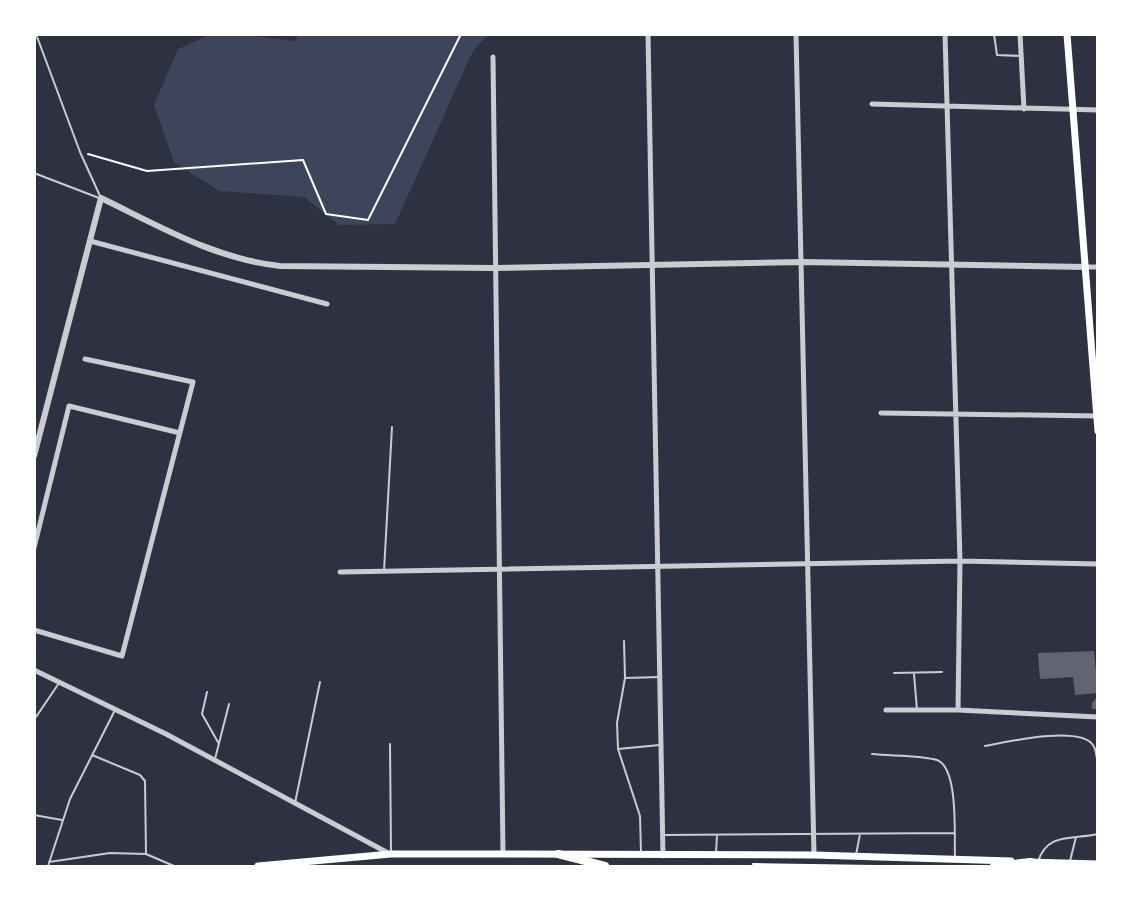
<svg xmlns="http://www.w3.org/2000/svg" width="1132" height="901" viewBox="0 0 1132 901" font-family="Cabin,sans-serif">
  <rect width="100%" height="100%" fill="#2d3142"/>
  <path fill="#3c4559" d="M298,34L488,35L473,51L395,224L339,225L304,197L219,191L174,162L154,105L178,49L209,35H245L296,41Z"/>
  <path fill="#626471" d="M1094,651L1098,693L1075,695L1073,677L1040,679L1038,653Z
    M1098,696V709H1092V703Z"/>
  <g fill="none" stroke-linecap="round" stroke-linejoin="round">
    <path stroke="#fff" stroke-width="2" d="M88,154L147,171L303,160L326,214L368,220L461,34
      M753,864L875,866"/>
    <path stroke="#caccd0" stroke-width="2" d="M36,34L80,152L100,196
      M994,34L997,55L1021,56
      M34,173L99,198
      M384,571L392,427
      M624,641L625,678L617,723L618,749L640,816L641,853
      M894,673L942,672
      M914,674L917,710
      M625,678L660,677
      M207,692L202,714L219,744
      M34,720L59,683
      M390,744L391,852
      M985,746C1006,742 1080,725 1093,745C1098,752 1097,765 1098,773
      M618,749L660,745
      M872,754C890,756 921,755 937,760C959,768 954,837 955,857
      M92,755L140,775L145,781L146,854
      M215,759L229,704
      M295,803L320,682
      M34,815L62,820
      M663,835L954,833
      M716,853L717,835
      M856,855L860,834
      M1070,861L1076,837
      M49,862L110,853L146,854L174,866
      M1038,862C1047,832 1072,840 1098,834
      M48,866L70,799L115,710"/>
    <path stroke="#caccd0" stroke-width="5" d="M648,34L663,856
      M796,34L814,855
      M945,34L960,561L958,710
      M1020,34L1024,109
      M493,57L503,854
      M872,104L1098,110
      M90,241L327,304
      M1085,267H1098
      M881,413L1098,416
      M34,548L69,406L180,433
      M340,572L960,561L1098,564
      M34,630L122,656L193,382L85,359
      M34,670L166,734L390,854
      M886,710H958L1098,717"/>
    <path stroke="#caccd0" stroke-width="6" d="M34,456L101,198C159,226 215,259 280,266L494,268L803,262L1085,267"/>
    <path stroke="#fff" stroke-width="7" d="M1067,34L1098,431
      M1028,862L1098,864
      M258,866L391,854H503L814,855L1011,861"/>
    <path stroke="#fff" stroke-width="8" d="M558,854L605,866
      M994,866L1031,862"/>
  </g>
  <rect width="1132" height="901" fill="none" stroke="#ffffff" stroke-width="72"/>
</svg>
